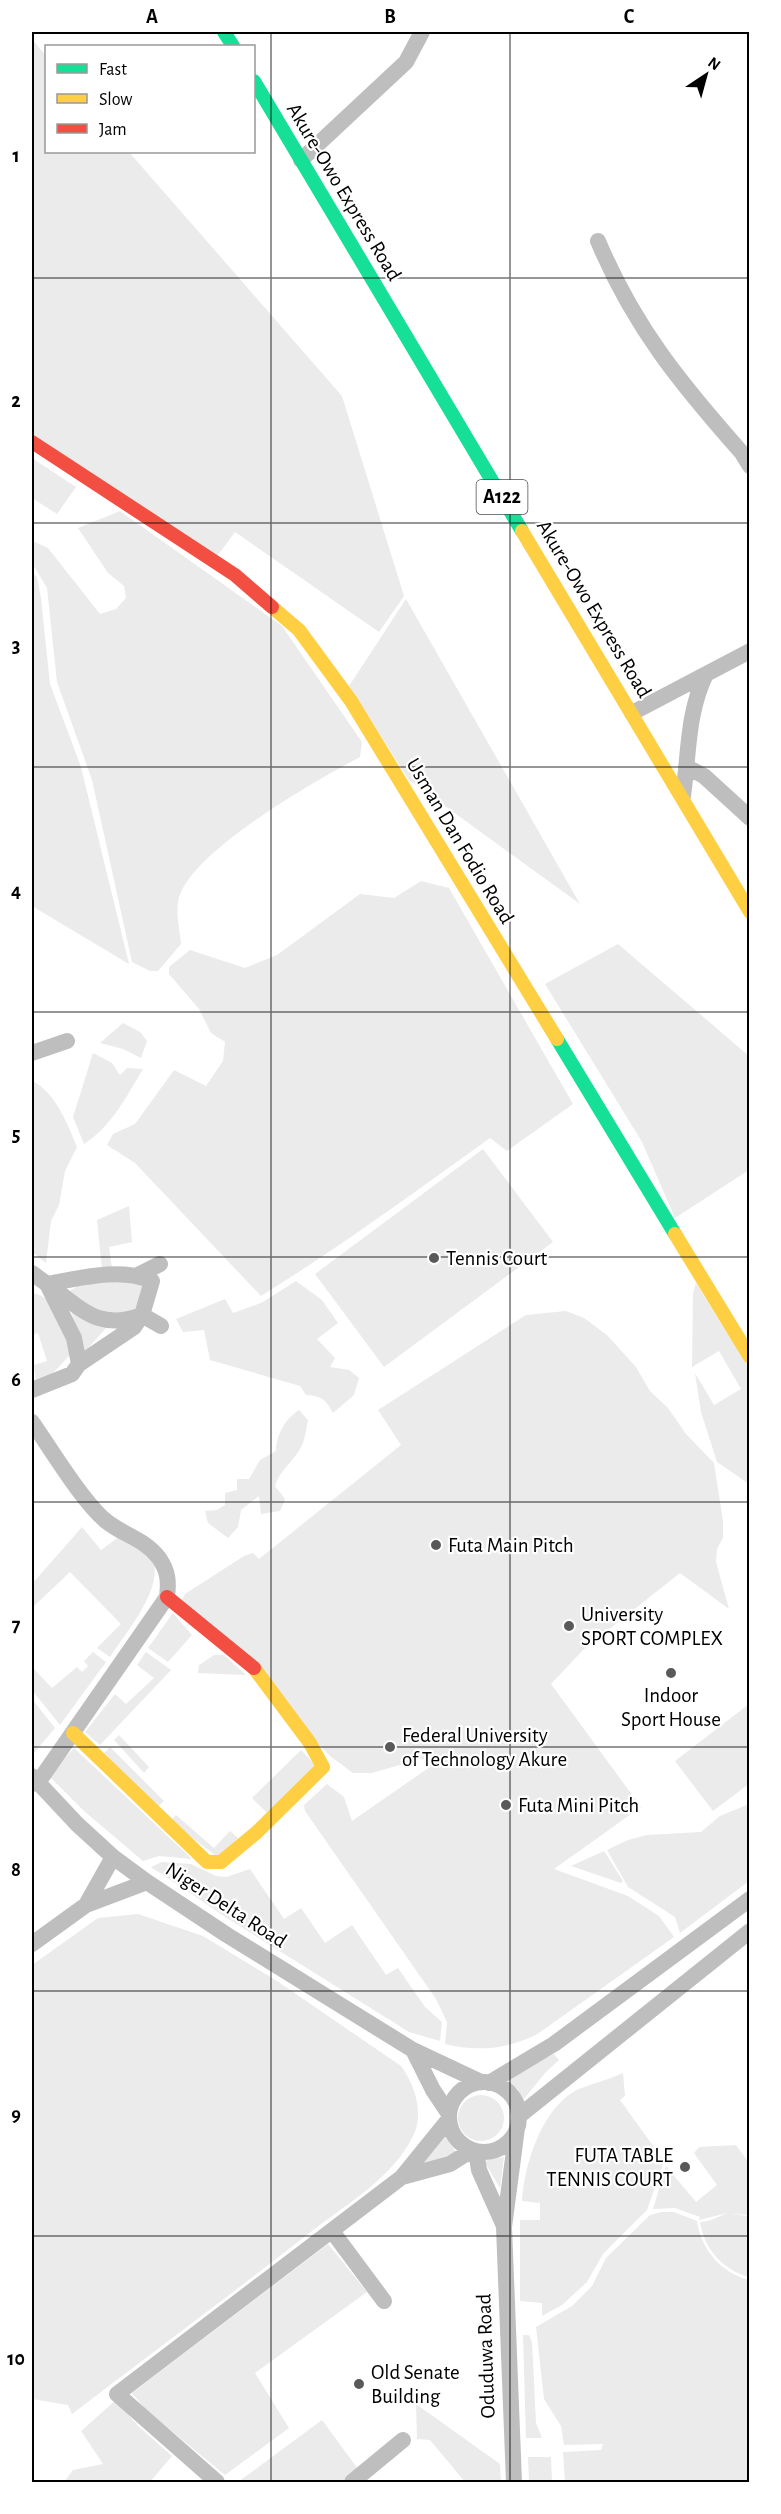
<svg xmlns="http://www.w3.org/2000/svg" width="781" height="2514" viewBox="0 0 781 2514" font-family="'Alegreya Sans',sans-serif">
  <rect width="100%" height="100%" fill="#fff"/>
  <path fill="#ebebeb" d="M32,39L46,56V152H129L342,396L404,596L379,632L235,532L215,559L32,433Z
    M32,458L76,487L57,514L32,498Z
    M120,511L282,626L362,742L360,757C317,780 185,854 178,902C176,915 180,931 181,944L158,971H150L132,962L92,780L57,682L47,588L32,563L33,541L48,548L100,614L116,609L126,598L124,586L108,573L78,528Z
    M32,572L37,577L41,598L50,684L81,767L129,964L32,906Z
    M406,599L580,904L409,780L349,686Z
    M421,881L449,888L573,1104L507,1151L490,1138C415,1192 340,1247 261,1296L135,1163L107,1145L113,1134L135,1124L174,1070L206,1086L223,1061L225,1042L211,1033L199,1009L169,974V967L190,950L245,968L277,955L360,894L394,898Z
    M618,944L749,1056V1170L675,1218L642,1142L545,984Z
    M123,1023L140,1032L147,1041L141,1058L123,1049L100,1043Z
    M93,1053L112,1063L120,1075L127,1068L143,1069C126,1097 112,1126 84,1144L73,1117Z
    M32,1081C55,1091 68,1125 77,1147L65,1171L59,1205L51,1221L46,1263L32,1252Z
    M483,1149L553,1242L384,1367L315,1274Z
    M129,1206L132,1242L109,1247L112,1268L102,1270L97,1220Z
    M113,1278L149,1283L139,1313L96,1315L70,1291L83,1282Z
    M296,1281L322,1300L338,1323L317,1339L335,1358L330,1367L349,1370L359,1378L354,1395L333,1413C326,1400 322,1396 306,1395L300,1386L210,1360L204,1330L183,1332L176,1319L225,1299L233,1313L261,1303Z
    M696,1283L749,1368V1484L717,1462L701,1412L695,1373L714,1405L741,1389L719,1351L692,1367L693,1293Z
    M32,1293C58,1296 64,1333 71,1354L53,1373L36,1383L34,1365L47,1361L38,1333L32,1335Z
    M71,1311L106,1328L84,1353Z
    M566,1311L584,1318L607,1335L636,1367L650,1391L668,1408L686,1434L714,1463L723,1521V1538L717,1549L716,1562L729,1609L680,1573L583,1650L551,1684L641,1807L554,1869L628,1896L659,1916L674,1937L536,2035C506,2049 478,2052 445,2044L447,2022L436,1999L305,1811L304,1805L327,1784L344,1797L352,1821L437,1762L420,1759L372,1773H353L330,1756L181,1602L185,1594L244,1556L253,1553L259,1559L401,1445L378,1410L526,1315Z
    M299,1410L308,1420C306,1429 305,1441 300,1449C292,1463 279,1471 275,1486L285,1499L280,1511L261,1514L259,1496L241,1510L238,1527L228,1538L208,1523L205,1511L217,1510L225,1505V1493L237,1490V1479H249L260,1460L276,1451C276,1435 286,1418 299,1410Z
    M82,1527L101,1550L123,1534C132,1541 147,1549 152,1558C166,1586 125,1634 110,1657L97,1648L121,1624L70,1572L32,1608V1584Z
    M173,1613L192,1635L168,1662L148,1648Z
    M93,1652L106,1662L60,1725L32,1690V1667L52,1688L77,1667L82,1672L88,1666L84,1661Z
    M146,1652L171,1670L100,1745L85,1732L115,1694L126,1704L154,1678L137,1665Z
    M214,1655H224L246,1675L198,1673L199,1665Z
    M32,1699L55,1728L34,1753L32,1750Z
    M749,1704V1784L713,1811L675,1761Z
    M119,1735L149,1767L144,1773L114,1740Z
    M110,1747L164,1801L158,1807L104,1753Z
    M74,1748L192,1859L159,1856L143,1861L84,1811L49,1776Z
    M301,1750L316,1766L268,1814L252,1798Z
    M749,1804V1881L680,1933L675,1917L628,1887L607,1850L628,1840L647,1835L701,1832L720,1816Z
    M176,1815L214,1848L230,1831L238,1838L219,1858L170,1821Z
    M604,1851L623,1881L621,1883L571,1866Z
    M162,1862L191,1864L216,1876L226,1877L250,1869L284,1919L301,1908L325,1943L352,1925L386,1975L398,1968L425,2007L442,2022L440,2041L409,2032L227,1918L151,1867Z
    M138,1914L203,1936L277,1981L401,2066C414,2083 424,2112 414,2134C395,2176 347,2204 312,2231C233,2293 152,2353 72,2414L68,2405L32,2399V1965L98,1918Z
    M554,2054L559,2060L545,2073L523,2100L518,2090L504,2078Z
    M623,2073L625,2096L620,2100L664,2161L647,2210L603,2254L587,2282L562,2305L542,2316V2303L520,2301V2220H540V2203L522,2201C524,2166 541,2110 575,2091C586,2085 608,2080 623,2073Z
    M458 2118a23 23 0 1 1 46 0a23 23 0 1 1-46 0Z
    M443,2132L457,2154L417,2166Z
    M736,2145L749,2163V2215L728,2214L749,2216V2277C723,2270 704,2249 700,2222C710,2222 719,2216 727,2213L699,2220L700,2217L675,2208L653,2209L666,2166L696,2202L717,2185L694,2153L699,2147Z
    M504,2157L500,2188L484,2161Z
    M661,2212H674L697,2221C701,2249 721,2273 749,2280V2482H565L563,2452L601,2450L603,2444L564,2445L561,2426L544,2399L536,2327L572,2306L592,2286L606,2258L650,2215Z
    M328,2244L367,2292L255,2373L289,2428L225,2475L146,2410L132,2393Z
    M523,2335H529L532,2342L536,2423L542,2438H526Z
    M116,2400L137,2425L172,2456L150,2482H64L73,2470L103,2464L81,2431Z
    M416,2404L500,2464L501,2482H465L430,2440L417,2439Z
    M322,2420L358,2469L340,2482H238Z
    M528,2457H551L552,2482H529Z"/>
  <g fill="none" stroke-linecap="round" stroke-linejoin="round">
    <path stroke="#bebebe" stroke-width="16" d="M301,160L406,62L422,32
      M598,241C634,327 681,384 742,453L750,466
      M632,713L750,651
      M687,767L704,776L750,818
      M683,796C689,754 687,713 706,674
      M32,1053L67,1041
      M32,1273L47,1284L74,1338L79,1364L72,1374L32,1390
      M138,1275L160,1264
      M47,1284C80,1278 121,1267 152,1281L142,1315L161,1326
      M50,1286C83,1310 99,1331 142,1315
      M79,1364L134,1327L140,1318
      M32,1422C51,1449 82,1501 106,1521C123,1535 145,1539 159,1558C168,1571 169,1581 167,1597L37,1784
      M32,1776L77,1824L113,1857L147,1882L227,1935L413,2050L481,2082
      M86,1905L113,1857
      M32,1944L86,1905L147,1882
      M413,2050L433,2090L449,2114
      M449 2117a35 35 0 1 1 70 0a35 35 0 1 1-70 0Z
      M489,2083L554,2044L750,1899
      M519,2116L750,1931
      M476,2151L479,2170L504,2226
      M402,2177L450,2164L472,2150
      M332,2231L384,2301
      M217,2482L117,2394L402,2177L449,2119
      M352,2482L403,2440
      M514,2482L504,2227L517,2128"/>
    <path stroke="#16e098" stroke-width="14" d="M224,32L233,46
      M254,81L522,531
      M557,1039L675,1234"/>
    <path stroke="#ffcf43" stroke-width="14" d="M522,531L750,912
      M272,607L299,630L351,701L557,1039
      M675,1234L750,1357
      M73,1733L207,1862H221L256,1833L323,1767L310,1743L254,1668"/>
    <path stroke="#f24e42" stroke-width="14" d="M32,442L235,575L272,607
      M167,1597L254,1668"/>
  </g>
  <path fill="none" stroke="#000" stroke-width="1.5" stroke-opacity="0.55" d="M271,32V2482M510,32V2482M32,278H750M32,523H750M32,767H750M32,1012H750M32,1257H750M32,1502H750M32,1747H750M32,1991H750M32,2236H750"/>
  <g fill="#595959" stroke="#fff" stroke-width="2">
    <circle cx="434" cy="1258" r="6"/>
    <circle cx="436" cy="1545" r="6"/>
    <circle cx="569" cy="1626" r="6"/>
    <circle cx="671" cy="1673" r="6"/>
    <circle cx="390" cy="1747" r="6"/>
    <circle cx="506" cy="1805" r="6"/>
    <circle cx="685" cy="2167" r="6"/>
    <circle cx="359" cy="2384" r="6"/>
  </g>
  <g text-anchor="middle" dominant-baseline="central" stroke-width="4.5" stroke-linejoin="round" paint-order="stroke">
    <rect fill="#fff" stroke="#4c4c4c" stroke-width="1.5" x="476.5" y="480" width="51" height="34" rx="4.5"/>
    <g font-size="20" font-weight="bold" fill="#000">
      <text x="502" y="497">A122</text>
    </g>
    <g font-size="21" fill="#000" stroke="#fff">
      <text transform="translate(344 192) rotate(59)">Akure-Owo Express Road</text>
      <text transform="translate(594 609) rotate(59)">Akure-Owo Express Road</text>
      <text transform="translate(460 841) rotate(59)">Usman Dan Fodio Road</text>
      <text transform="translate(226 1905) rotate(33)">Niger Delta Road</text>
      <text transform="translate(486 2356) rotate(-92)">Oduduwa Road</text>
    </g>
    <g font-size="21" fill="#000" stroke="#fff" text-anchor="start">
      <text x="446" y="1258">Tennis Court</text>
      <text x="448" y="1545">Futa Main Pitch</text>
      <text x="581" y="1614">University<tspan x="581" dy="24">SPORT COMPLEX</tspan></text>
      <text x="671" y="1695" text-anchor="middle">Indoor<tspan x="671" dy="24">Sport House</tspan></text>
      <text x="402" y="1735">Federal University<tspan x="402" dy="24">of Technology Akure</tspan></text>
      <text x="518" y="1805">Futa Mini Pitch</text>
      <text x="673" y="2155" text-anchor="end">FUTA TABLE<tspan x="673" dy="24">TENNIS COURT</tspan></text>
      <text x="371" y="2372">Old Senate<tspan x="371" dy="24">Building</tspan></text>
    </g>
  </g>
  <rect width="781" height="2514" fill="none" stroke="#ffffff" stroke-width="66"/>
  <rect x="45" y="45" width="210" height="108" fill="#ffffff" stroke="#999999" stroke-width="1.5"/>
  <rect x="57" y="64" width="30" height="9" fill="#16e098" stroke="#999999" stroke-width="1.5"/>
  <text x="99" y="75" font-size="18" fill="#000000">Fast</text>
  <rect x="57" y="94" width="30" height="9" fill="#ffcf43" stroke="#999999" stroke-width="1.5"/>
  <text x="99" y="105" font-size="18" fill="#000000">Slow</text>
  <rect x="57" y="124" width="30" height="9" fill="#f24e42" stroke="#999999" stroke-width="1.5"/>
  <text x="99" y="135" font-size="18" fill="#000000">Jam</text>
  <g transform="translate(706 75) rotate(36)" stroke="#ffffff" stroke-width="4.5" paint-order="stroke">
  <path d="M0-4.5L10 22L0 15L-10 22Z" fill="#000000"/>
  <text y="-9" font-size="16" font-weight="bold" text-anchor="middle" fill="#000000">N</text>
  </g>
  <rect x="33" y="33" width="715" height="2448" fill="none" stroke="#000" stroke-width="2"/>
  <g font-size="20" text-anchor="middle" font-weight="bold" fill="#000">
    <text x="152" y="23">A</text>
    <text x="390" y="23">B</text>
    <text x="629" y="23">C</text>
    <text x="16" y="162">1</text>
    <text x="16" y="407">2</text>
    <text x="16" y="652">3</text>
    <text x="16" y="897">4</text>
    <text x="16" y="1141">5</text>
    <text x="16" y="1386">6</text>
    <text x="16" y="1631">7</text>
    <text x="16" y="1876">8</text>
    <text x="16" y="2121">9</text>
    <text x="16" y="2365">10</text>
  </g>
</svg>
